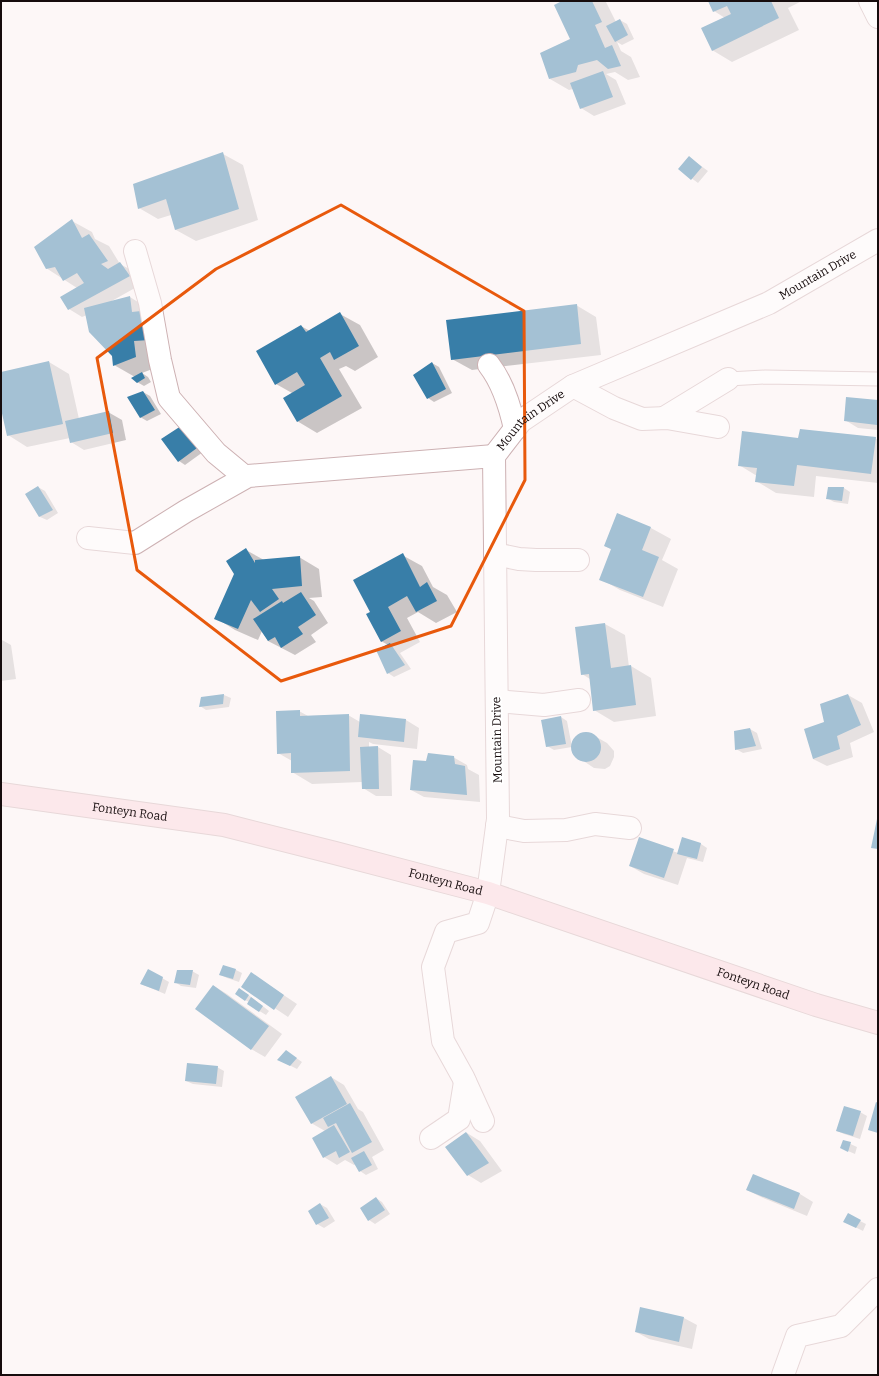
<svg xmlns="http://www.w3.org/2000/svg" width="879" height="1376" viewBox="0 0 879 1376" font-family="Bitter,serif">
  <rect width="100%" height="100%" fill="#fdf7f7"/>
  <path fill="#0003" d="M565,1H604L606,2L616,22L620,20L627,24L634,39L622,45L617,42L621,51L631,57L640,77L628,80L615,72L606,74L616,80L626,104L594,116L581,108L573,89L569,90L550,79L571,40Z
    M709,1H802L788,8L799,30L732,62L712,50L725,18L714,11Z
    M223,154L243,165L258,220L196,241L176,230L171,215L158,219L139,208Z
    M689,157L708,171L698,183L679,169Z
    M72,221L92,232L95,239L109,246L120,264L133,271L142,284L110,302L130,297L149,309L155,368L142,373L148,377L151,382L144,386L137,382L135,377L114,365L113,355L87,315L82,317L69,309L77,288L46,268Z
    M576,305L596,317L601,355L472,370L452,359Z
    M340,314L360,325L378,357L355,371L346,366L339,369L362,408L317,433L297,421L292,393L276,384L301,326L310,331Z
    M49,362L69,374L79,419L108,412L122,420L126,440L84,450L71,442L70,438L27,447L8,435L1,404V373Z
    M432,363L439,367L452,393L434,402L428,398Z
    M143,392L150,396L161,414L147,421L140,417Z
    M847,398L878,401V430L858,428L845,420Z
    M181,427L203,452L185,465L179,461Z
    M875,438L878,440V483L816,476L814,497L776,493L756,481L757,476L739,465L799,439Z
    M38,487L45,491L58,513L47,520L40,517L27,494Z
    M829,488H844L850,492L848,504L834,502L827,498Z
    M618,514L651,528L671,539L662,560L678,569L663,607L620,590L601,579L612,550L605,546Z
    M246,550L264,560L299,557L319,569L322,597L309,598L314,601L328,623L311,635L316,642L295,655L268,641L262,631L258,640L235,630L216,618Z
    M402,555L422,566L433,587L447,595L457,612L436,623L418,612L407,618L420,642L400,653L411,669L394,677L388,673V645L381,641L371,612Z
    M605,624L625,635L629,667L631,666L651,678L656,716L614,722L594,710L590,679L582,674Z
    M1,629L2,640L11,645L16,679L1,681Z
    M224,695L231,698L229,707L206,710L200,706L201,698Z
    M848,695L862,703L874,732L850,743L853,757L827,766L813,759L825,722Z
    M299,711L308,716L348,715L360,722L406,720L419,728L417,749L373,744L369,742V748L378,747L391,755L392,796H376L363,788L362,782L312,784L292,772V761L278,753Z
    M561,717L567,721L572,747L554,750L547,746Z
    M750,729L757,733L762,749L743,753L736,749Z
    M582,734H588L593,735L607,743L614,751V757L610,766L605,769L594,768L576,756L573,752L574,741Z
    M453,757L467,765L468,769L479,775L480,802L424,797L411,790L426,762Z
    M640,839L678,853L682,839L701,844L707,848L703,862L687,858L678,885L644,874L630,866Z
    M224,966L236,970L242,973L239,982L227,978L221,975Z
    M192,971L199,975L196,988L181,986L175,982Z
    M252,974L297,1004L288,1017L243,987Z
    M162,978L169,982L165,994L141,984Z
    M214,986L227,994L282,1034L265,1057L251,1049Z
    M246,993L269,1011L266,1015L248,1004L249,1002L245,1000Z
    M292,1055L302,1062L297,1069L285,1063Z
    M217,1067L224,1071L222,1087L193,1084L186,1081Z
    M331,1077L344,1085L358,1109L363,1112L384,1150L372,1157L378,1169L366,1175L360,1171L356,1164L354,1165L345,1160L337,1165L324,1157L325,1131L311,1123Z
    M860,1112L867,1116L860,1139L844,1134L837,1131Z
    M467,1133L480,1141L502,1171L481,1183L468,1175Z
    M844,1141L857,1147L855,1154L848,1151Z
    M753,1175L800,1194L813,1202L807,1216L761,1197L747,1190Z
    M376,1198L382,1202L390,1214L375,1224L369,1220Z
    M320,1204L327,1208L335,1221L324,1228L317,1224L310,1211Z
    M860,1221L866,1224L863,1231L851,1225Z
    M641,1308L684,1318L697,1325L692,1349L649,1339L636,1332Z"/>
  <path fill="#387ea8" d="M562,1H592L602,22L595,25L605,48L612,45L621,66L608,69L597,60L578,65L576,72L549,79L540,53L570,39L554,5Z
    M708,1H771L779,18L712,51L701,28L731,14L727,6L713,12Z
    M620,19L628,35L615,42L606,26Z
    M603,71L613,97L580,109L570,83Z
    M223,152L239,209L175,230L166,199L138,209L133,184Z
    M689,156L702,167L691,180L678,169Z
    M72,219L82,238L89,234L108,261L101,264L108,269L120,262L130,276L68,310L60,297L84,283L77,273L63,281L55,267L46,269L34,247Z
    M130,296L132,312L141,311L150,340L134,341L136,357L113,366L112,356L89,332L84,308Z
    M577,304L581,344L451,360L446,320Z
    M340,312L359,346L334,360L330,352L320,358L342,396L297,422L283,398L305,385L297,372L275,385L256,351L301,325L306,332Z
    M49,361L63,424L7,436L1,409V372Z
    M432,362L446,389L427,399L413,375Z
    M142,372L145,378L137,383L131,378Z
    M143,391L155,410L140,418L127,397Z
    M846,397L878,400L877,425L844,421Z
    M109,411L113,433L70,443L65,421Z
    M181,426L197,448L178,462L161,439Z
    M800,429L876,437L871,474L797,465L794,486L755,482L757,468L738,466L742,431L798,438Z
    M38,486L53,510L39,517L25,494Z
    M828,487H844L842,501L826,499Z
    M617,513L651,527L642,550L659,557L643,597L599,580L611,549L604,546Z
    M246,548L255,563V560L300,556L302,586L272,589L279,599L260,612L251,600L238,629L214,619L234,574L226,561Z
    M403,553L420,587L427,582L437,601L416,612L407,596L388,607L401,631L381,642L366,614L370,612L353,580Z
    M301,592L316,615L298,627L303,634L281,648L275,637L268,641L253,619L282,601L283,603Z
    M605,623L611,668L631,665L636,705L593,711L589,674L581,675L575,627Z
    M390,643L405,665L387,674L376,650Z
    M224,694L223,704L199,707L201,697Z
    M848,694L861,725L837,736L840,749L813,759L804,729L824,722L820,704Z
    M300,710V716L349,714L350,771L291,773V753L277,754L276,711Z
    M360,714L406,719L404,742L358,737Z
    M561,716L566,744L546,747L541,720Z
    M750,728L756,746L735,750L734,731Z
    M571 747a15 15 0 1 1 30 0a15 15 0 1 1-30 0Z
    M378,746L379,789H362L360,747Z
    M428,753L454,756L455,764L465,766L467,795L410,790L413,760L426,761Z
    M877,819H878V849L871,848Z
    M639,837L674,849L664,878L629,866Z
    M682,837L701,843L697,859L677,854Z
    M223,965L236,969L233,979L219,975Z
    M148,969L163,977L159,991L140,984Z
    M177,970H193L190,985L174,983Z
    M251,972L284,995L274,1010L241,987Z
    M213,985L269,1026L251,1050L195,1009Z
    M239,988L249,995L245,1001L235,994Z
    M251,997L263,1006L259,1012L247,1004Z
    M286,1050L297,1058L290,1066L277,1060Z
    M187,1063L218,1066L216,1084L185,1081Z
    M331,1076L347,1104L311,1124L295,1097Z
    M876,1102L878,1103V1133L868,1130Z
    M350,1103L372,1142L352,1153L336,1123L328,1127L323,1118Z
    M844,1106L861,1111L853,1136L836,1131Z
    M334,1125L350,1152L339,1158L336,1151L323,1158L312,1138Z
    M466,1132L489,1163L467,1176L445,1147Z
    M843,1140L851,1142L848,1152L840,1148Z
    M364,1151L372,1165L359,1172L351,1158Z
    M753,1174L800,1193L794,1209L746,1190Z
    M376,1197L385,1210L368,1221L360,1208Z
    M320,1203L329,1218L316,1225L308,1211Z
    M848,1213L861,1220L856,1228L843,1222Z
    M640,1307L684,1317L679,1342L635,1332Z"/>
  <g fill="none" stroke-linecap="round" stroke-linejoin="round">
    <defs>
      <path id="lane" d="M728,379L765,377L878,379"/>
      <g id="street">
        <path d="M870,1L878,17"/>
        <path d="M135,251L150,303L160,360L169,398L216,453L245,477"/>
        <path d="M489,365C503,383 510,406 515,429"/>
        <path d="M573,386L614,408L642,419L667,418L718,427"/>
        <path d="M664,418L728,379"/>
        <path d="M88,538L135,543L186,511L248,476L494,456"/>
        <path d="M495,554L519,559L536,560H578"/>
        <path d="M497,701L544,705L579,700"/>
        <path d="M497,826L524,831L566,830L595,824L630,828"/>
        <path id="s1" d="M483,1121L463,1077L443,1041L433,967L446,932L478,923L488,893L498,819L494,456L521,421L573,386L769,303L878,240"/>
        <path d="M431,1138L459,1119L465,1082"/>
        <path d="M783,1375L797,1336L841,1326L878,1289"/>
      </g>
      <g id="secondary">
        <path id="s2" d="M1,794L224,825L335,853L488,893L816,1005L878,1023"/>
      </g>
    </defs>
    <use href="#lane" stroke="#cdb1b3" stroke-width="15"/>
    <use href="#street" stroke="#cdb1b3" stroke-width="24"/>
    <use href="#secondary" stroke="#cdb1b3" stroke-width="24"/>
    <use href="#lane" stroke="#fff" stroke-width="13"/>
    <use href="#street" stroke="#fff" stroke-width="22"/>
    <use href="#secondary" stroke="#fbd5db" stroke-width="22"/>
  </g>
  <path d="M0 0H879V1376H0ZM341,205L524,311L525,480L451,626L281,681L137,570L97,358L216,269Z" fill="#fdf7f7" fill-opacity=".55" fill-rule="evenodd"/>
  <path fill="none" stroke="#e8590c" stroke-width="3" stroke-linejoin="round" d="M341,205L524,311L525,480L451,626L281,681L137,570L97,358L216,269Z"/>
  <g text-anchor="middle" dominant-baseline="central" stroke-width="4" stroke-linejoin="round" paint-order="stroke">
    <g font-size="12" fill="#160c0d" stroke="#fff">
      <text stroke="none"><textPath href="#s1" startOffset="1080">Mountain Drive</textPath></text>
      <text stroke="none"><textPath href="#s1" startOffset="756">Mountain Drive</textPath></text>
      <text transform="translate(497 740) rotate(-91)">Mountain Drive</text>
      <text stroke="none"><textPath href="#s2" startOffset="130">Fonteyn Road</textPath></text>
      <text stroke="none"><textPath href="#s2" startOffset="454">Fonteyn Road</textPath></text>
      <text stroke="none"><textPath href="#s2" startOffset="778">Fonteyn Road</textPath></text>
    </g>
  </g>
  <rect width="879" height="1376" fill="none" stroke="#160c0d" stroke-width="4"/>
</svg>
